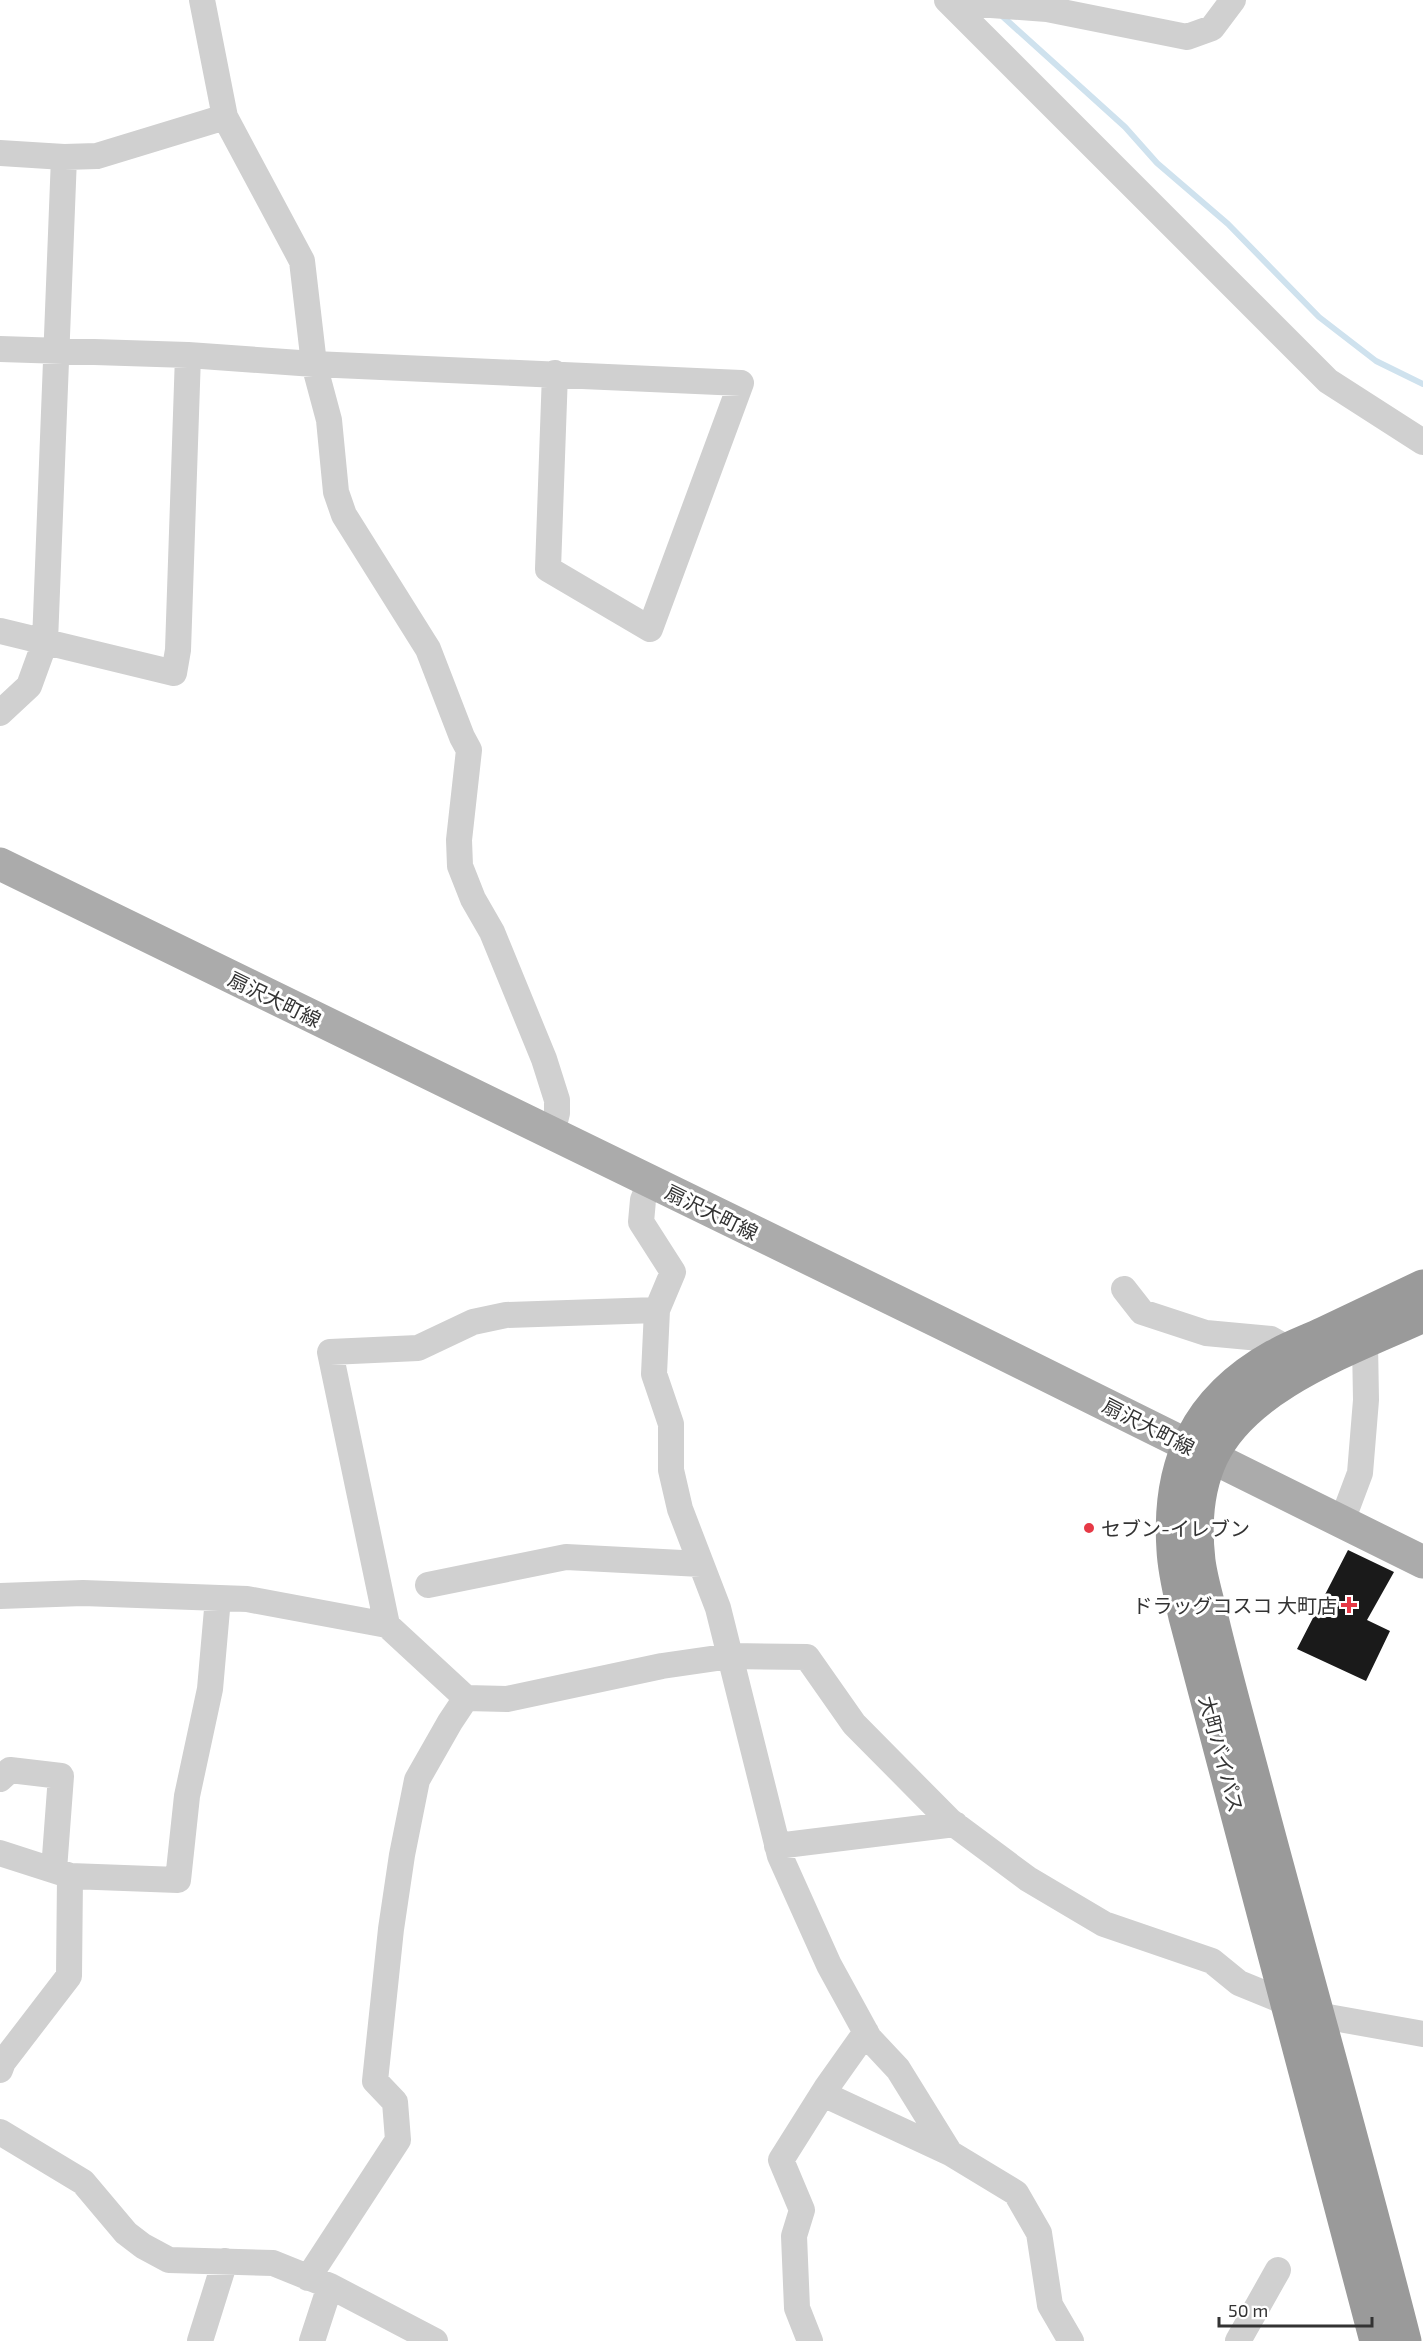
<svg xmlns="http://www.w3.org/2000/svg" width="1423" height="2341" viewBox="0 0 1423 2341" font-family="'Exo 2','Noto Sans JP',sans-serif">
  <rect width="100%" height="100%" fill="#fff"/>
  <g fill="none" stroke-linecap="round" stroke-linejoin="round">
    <path stroke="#cfe2ee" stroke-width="6" d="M1001,15L1125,127L1157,163L1228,224L1319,317L1376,361L1423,384"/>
  </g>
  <path fill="#1a1a1a" d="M1348,1550L1394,1572L1367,1620L1390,1631L1366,1681L1297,1649Z"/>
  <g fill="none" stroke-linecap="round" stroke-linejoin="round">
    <path stroke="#d0d0d0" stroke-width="26" d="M202,0L225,117L302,261L314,364L329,420L336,492L344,515L428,649L462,737L469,750L459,840L460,866L473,899L492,932L544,1059L557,1100V1113L552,1134
      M947,0L1328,381L1423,442
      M949,2L1047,9L1187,37L1212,28L1233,0
      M0,153L64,157L97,156L225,117
      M0,349L188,355L314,364L741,383L650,629L548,569L555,373
      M0,631L174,673L178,650L188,355
      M0,713L29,686L45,642L64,157
      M650,1182L643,1200L641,1222L673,1272L657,1310L654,1374L671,1424V1470L680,1509L718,1608L780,1856L829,1965L869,2038L898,2069L950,2153L1016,2193L1039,2233L1050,2305L1071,2341
      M1124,1289L1142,1312L1206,1333L1271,1339L1289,1349
      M1342,1521L1360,1473L1366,1400L1365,1343
      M428,1585L566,1557L701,1564
      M0,1596L83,1593L247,1599L387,1625L466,1698L507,1699L662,1666L731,1656L807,1657L854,1724L950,1821L1028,1879L1104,1924L1212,1961L1239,1983L1317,2015L1423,2034
      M387,1625L330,1352L418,1348L473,1322L506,1315L657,1310
      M0,1779L10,1770L61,1776L54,1870
      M777,1846L955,1824
      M0,1853L68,1875
      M0,2070L3,2062L69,1976L70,1876L178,1880L187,1796L210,1689L218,1598
      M823,2094L950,2153
      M0,2132L83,2182L126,2233L143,2246L169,2260L273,2263L330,2286L435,2341
      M308,2278L398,2140L395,2102L375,2081L391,1929L402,1855L417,1780L450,1722L466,1698
      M200,2341L225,2261
      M312,2341L330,2286
      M810,2341L797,2308L794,2236L802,2210L781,2160L827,2087L866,2032
      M1238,2341L1278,2270"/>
    <path stroke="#ababab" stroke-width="33" d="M0,864L941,1323L1423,1562"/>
    <path stroke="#9a9a9a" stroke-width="33" d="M1376,2341L1185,1617C1180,1595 1174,1572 1173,1550C1167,1463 1197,1399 1274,1356C1290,1347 1307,1341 1324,1333C1357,1317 1390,1302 1423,1286
      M1405,2341C1360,2164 1310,1988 1263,1812C1247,1751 1230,1691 1215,1630C1210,1607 1202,1584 1199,1561C1195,1526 1197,1489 1212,1457C1246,1384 1354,1348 1423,1316"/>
  </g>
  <g fill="#e63946" stroke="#fff" stroke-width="2">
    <circle cx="1089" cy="1528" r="6"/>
    <path d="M1346 1596h6v6h6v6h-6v6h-6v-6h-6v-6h6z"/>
  </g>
  <g text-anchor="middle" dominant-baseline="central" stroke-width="6" stroke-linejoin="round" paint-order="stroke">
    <g font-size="20" fill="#333" stroke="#fff">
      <text transform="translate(275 999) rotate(26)">扇沢大町線</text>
      <text transform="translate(712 1212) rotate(26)">扇沢大町線</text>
      <text transform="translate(1149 1426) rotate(27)">扇沢大町線</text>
      <text transform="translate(1222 1754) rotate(75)">大町バイパス</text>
    </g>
    <g font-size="20" fill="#333" stroke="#fff" text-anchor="start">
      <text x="1101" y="1528">セブン-イレブン</text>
      <text x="1337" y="1605" text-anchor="end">ドラッグコスコ 大町店</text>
    </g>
  </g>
  <path d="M1219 2317v9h153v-9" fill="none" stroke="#333333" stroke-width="3"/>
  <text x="1228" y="2317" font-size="18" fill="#333333" stroke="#ffffff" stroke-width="4.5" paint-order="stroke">50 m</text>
</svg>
